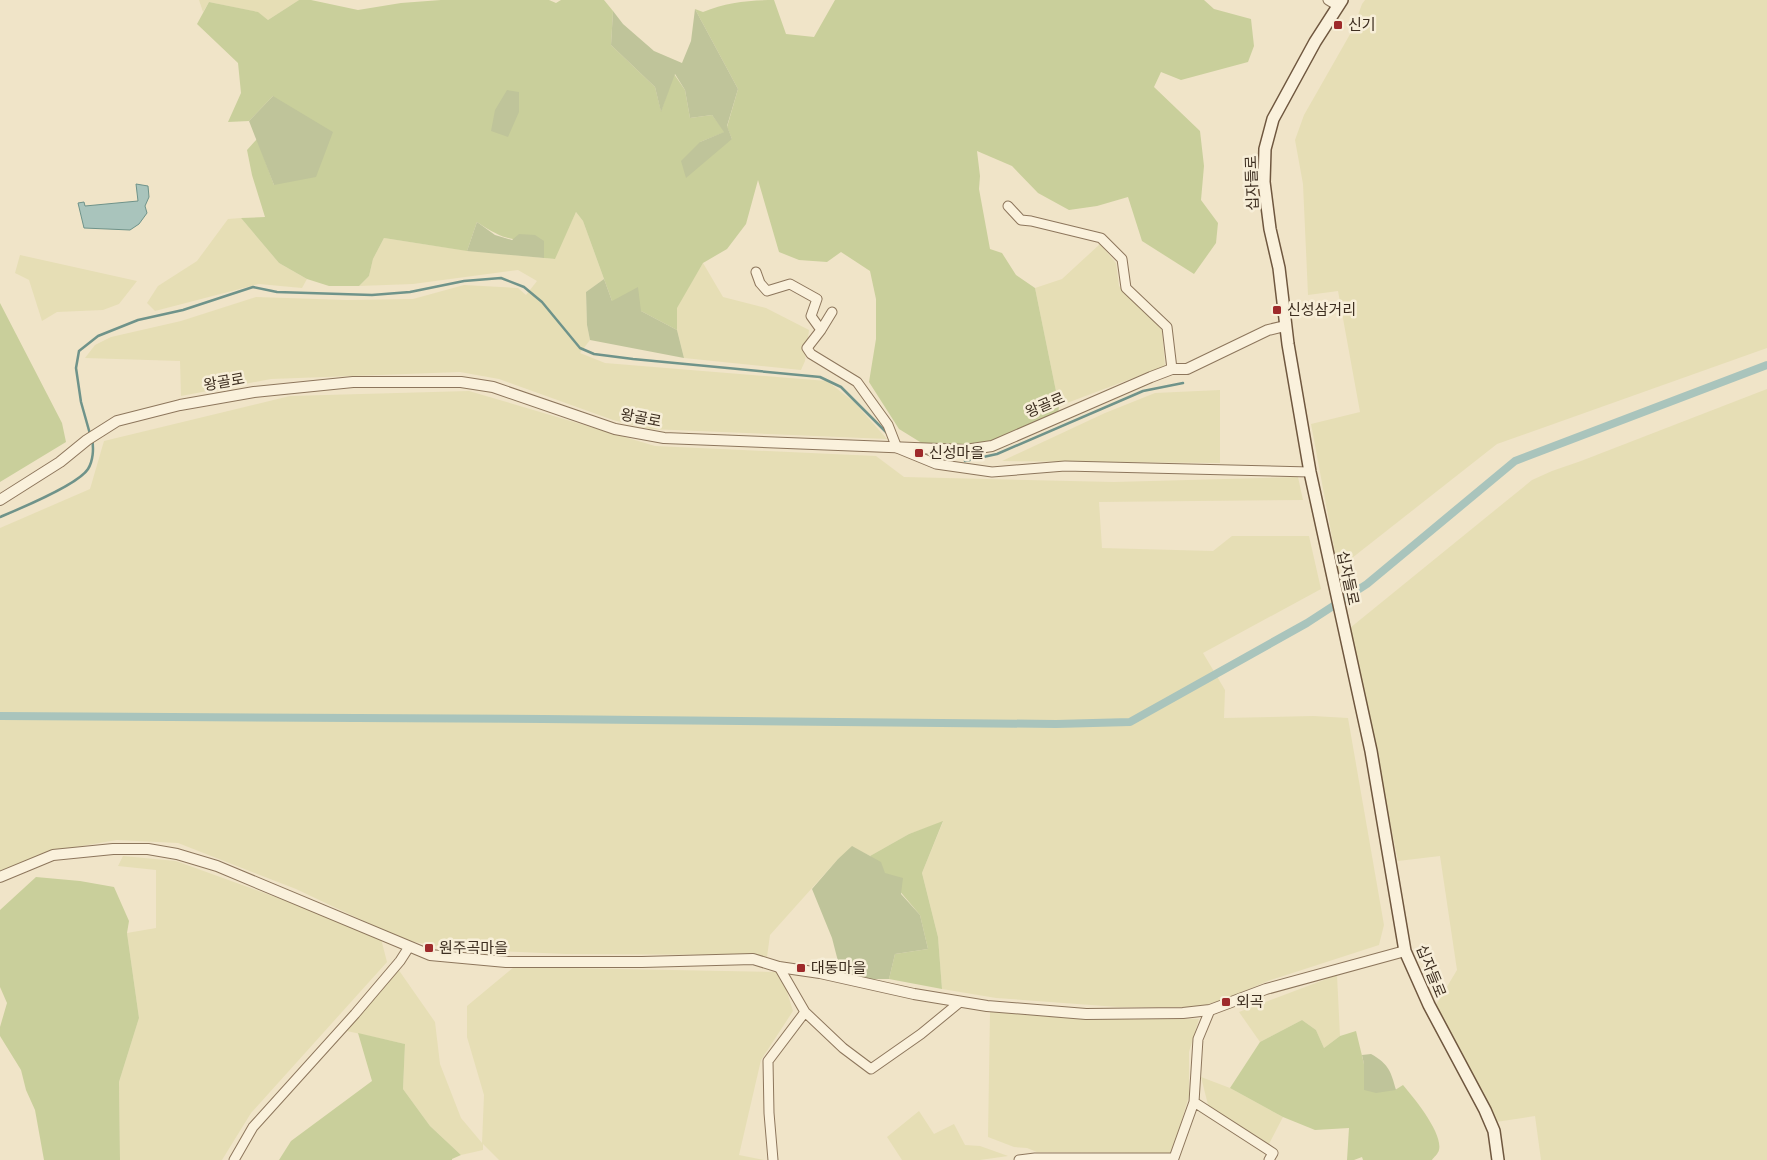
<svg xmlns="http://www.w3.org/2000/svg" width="1767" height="1160" viewBox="0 0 1767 1160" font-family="Bitter,'Noto Sans KR',serif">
  <rect width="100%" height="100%" fill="#f0e4c8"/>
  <path fill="#e6deb5" d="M199,0H299L268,20L257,12L209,2L203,12Z
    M1365,0H1767V348L1497,444L1338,569L1311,424L1360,412L1338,291L1308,295L1303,184L1295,140L1304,115L1353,29L1362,4Z
    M576,212L583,221L604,279L586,292L587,325L590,340L580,353L605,363L827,381L854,402L887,439L650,429L613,420L499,379L460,372L271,379L181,396L180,361L85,358L95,345L111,337L181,321L256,297L347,300L413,299L464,285L518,288L526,295L537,281L518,270L413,284L359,286L369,276L373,259L384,238L462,250L554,259Z
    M241,218L279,263L307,279L302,288L259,284L155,311L147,303L158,286L197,261L228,219Z
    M1100,244L1116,263L1119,286L1162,330L1165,366L1059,406L1035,288L1062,279Z
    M20,255L137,281L119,304L103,310L57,312L42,321L29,280L15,273Z
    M703,263L723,297L766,308L809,330L805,361L801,370L684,358L677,330L676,308Z
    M1767,389V1160H1541L1535,1116L1496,1122L1436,1005L1457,970L1440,856L1398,861L1350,628L1532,480L1552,471L1581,461Z
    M1220,390V463L1002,461L1105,413L1155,393Z
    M469,391L655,446L876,456L904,477L1114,482L1298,477L1303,500L1099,502L1102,548L1213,551L1232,536H1309L1321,589L1203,653L1225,690L1224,718L1313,716L1348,718L1384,925L1379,945L1268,981L1228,998L1200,1007H1118L996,998L942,989L938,937L922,873L943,822L909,834L870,856L852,847L838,859L770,935L767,957L751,955L566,954L452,949L404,940L296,889L178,843L117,840L58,850L0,873V528L90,489L104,441L290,396Z
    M123,856L176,861L380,935L387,962L251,1113L222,1160H120L119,1082L139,1018L127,933L156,928V870L118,866Z
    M514,967L776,972L784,982L793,1011L761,1060L739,1155L764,1160H499L483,1144V1150L461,1155L430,1126L403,1089L405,1044L347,1031L398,969L435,1022L440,1064L461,1118L482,1143L484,1095L467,1037V1006Z
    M1337,975L1340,1036L1324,1048L1316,1030L1302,1020L1260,1042L1239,1012Z
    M990,1012L1199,1019L1189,1052V1096L1172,1153L1037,1152L1027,1148L1014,1147L988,1137Z
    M1201,1077L1230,1088L1283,1117L1269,1144L1208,1105Z
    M919,1111L934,1134L954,1124L965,1145L980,1146L1008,1156L980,1160H902L887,1137Z"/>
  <path fill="#c9cf9b" d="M299,0H311L358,10L401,3L441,0H549L556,3L561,0H604L613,11L611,45L655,87L661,111L674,74L685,90L690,118L712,115L725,132L700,142L732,139L727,127L738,89L695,9L703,12C726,2 750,0 774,0L786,34L814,37L835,0H1204L1214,9L1251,19L1254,46L1248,62L1181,80L1161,72L1154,87L1200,131L1204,166L1201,200L1218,223L1216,243L1194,274L1142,241L1128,197L1097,206L1069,210L1038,193L1012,166L977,151L980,176L979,189L990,249L1002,253L1016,275L1035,288L1059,406L1057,423L1028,436L966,457L946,458L899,429L869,382L876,339V299L870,271L841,252L827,262L799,260L779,252L758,180L746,224L727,249L703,263L677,308V330L641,311L612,301L583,221L576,212L555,259L544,258V241C512,240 505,241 477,222L467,251L384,238L373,259L369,276L359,286H329L307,279L279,263L241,218L265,217L252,175L247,150L257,139L274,185L273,96L249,121L228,122L241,93L238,63L197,24L209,2L258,12L268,20Z
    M0,303L62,423L66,442L0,482Z
    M943,821L922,873L938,937L942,989L889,979L895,954L928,949L920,915L870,856L909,834Z
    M36,877L80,881L114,887L129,921L127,933L139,1018L119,1082L120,1160H44L35,1110L26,1090L21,1070L0,1036V1027L7,1003L0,987V910Z
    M1302,1020L1316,1030L1324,1048L1340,1036L1356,1031L1364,1064V1090H1395L1403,1085C1414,1098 1443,1133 1439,1150C1438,1154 1434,1157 1432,1160H1363L1362,1157L1354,1160H1347L1349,1128L1315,1130L1283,1117L1230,1088L1260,1042Z
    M358,1033L405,1044L403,1089L430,1126L461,1155L452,1159V1160H279L291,1141L372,1081Z"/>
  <path fill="#bfc49a" d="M695,9L738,89L727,126L732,139L686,178L681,161L700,142L724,132L712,115L690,118L685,90L675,74L661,112L655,87L611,45L613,11L623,24L654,51L682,63L691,41Z
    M507,90L519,92V112L508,137L491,131L495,110Z
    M273,96L333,132L316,177L274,185L249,121Z
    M477,222L495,235L512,240L519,234L535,235L544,241V258L467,251Z
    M604,279L612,301L638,287L641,311L677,330L684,358L590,340L587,325L586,292Z
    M852,846L881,862L885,873L903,878L901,894L920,915L928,949L895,954L889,979H858L840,969L832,938L812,889L838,859Z
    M1371,1054C1389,1064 1391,1072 1396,1090L1376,1093L1364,1090V1064L1362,1055Z"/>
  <path fill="#a9c4bc" stroke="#6f938a" d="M136,184L148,186L149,197L145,206L147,213L139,224L130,230L84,228L78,203L84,202L85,206L138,201Z"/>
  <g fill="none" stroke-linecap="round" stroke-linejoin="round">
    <path stroke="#6f938a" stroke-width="2.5" d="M90,434L81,402L76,368L79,351L98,336L138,320L183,310L253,287L277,292L372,295L410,292L464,281L501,278L524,287L542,302L580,348L594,354L633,359L820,377L841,387L887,433
      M965,461L997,454L1143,391L1183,383
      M0,517C19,509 78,485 88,469C93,461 94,449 92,439"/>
    <path stroke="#a9c4bc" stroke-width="8" d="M0,716L544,719L1056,724L1130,722L1307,623L1367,584L1515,461L1767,365"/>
    <defs>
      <path id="minor" d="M1328,0L1338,6
        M1008,206L1021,220L1031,221L1101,238L1122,259L1126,288L1167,327L1172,369
        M756,272L760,283L767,291L790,284L817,299L811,316L821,330L807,348L811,354L857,382L888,425L897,448L936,464L992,472L1065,466L1310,472
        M821,330L832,312
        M779,967L805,1012L843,1048L871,1069L921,1034L960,1002
        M1210,1010L1198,1039L1194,1102L1273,1153L1269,1160
        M234,1160L253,1127L355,1014L400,961L409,947
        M773,1160L769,1113L768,1061L805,1012
        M1019,1160L1035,1158H1174L1194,1102"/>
      <path id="tertiary" d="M0,500L60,462L87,440L117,421L180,405L254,392L353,382H461L493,387L615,429L664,438L965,450L992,446L1151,377L1172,369H1187L1268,330L1285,326
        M0,877L53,855L113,849H148L177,854L217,866L430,955L506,962H642L753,959L779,967L820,973L914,994L987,1006L1086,1014L1183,1013L1210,1010L1266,989L1405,951"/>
      <path id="secondary" d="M1342,0L1315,42L1273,119L1265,149L1264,182L1270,229L1279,268L1288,344L1310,472L1371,751L1405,951L1429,1005L1485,1110L1494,1131L1498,1160"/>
    </defs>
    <use href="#minor" stroke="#8d765c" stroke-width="11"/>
    <use href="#tertiary" stroke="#8d765c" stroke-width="12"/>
    <use href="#secondary" stroke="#6f573f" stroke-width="14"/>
    <use href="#minor" stroke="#faf1dc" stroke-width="9"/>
    <use href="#tertiary" stroke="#faf1dc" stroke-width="10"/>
    <use href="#secondary" stroke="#faf1dc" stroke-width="11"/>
  </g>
  <g fill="#9e2a2b" stroke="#f7eed8" stroke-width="2">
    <rect x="1333" y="20" width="10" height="10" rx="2.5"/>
    <rect x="1272" y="305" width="10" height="10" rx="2.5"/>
    <rect x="914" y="448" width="10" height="10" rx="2.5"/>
    <rect x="424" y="943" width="10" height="10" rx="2.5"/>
    <rect x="796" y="963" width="10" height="10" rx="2.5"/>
    <rect x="1221" y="997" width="10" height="10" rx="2.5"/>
  </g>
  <g text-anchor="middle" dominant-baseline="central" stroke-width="5" stroke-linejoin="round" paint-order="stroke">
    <g font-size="15" fill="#3d2e20" stroke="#f7eed8" text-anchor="start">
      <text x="1348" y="25">신기</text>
      <text x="1287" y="310">신성삼거리</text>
      <text x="929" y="453">신성마을</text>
      <text x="439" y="948">원주곡마을</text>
      <text x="811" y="968">대동마을</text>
      <text x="1236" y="1002">외곡</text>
    </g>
    <g font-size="15" fill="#3d2e20" stroke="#f7eed8">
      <text transform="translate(1252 183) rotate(-92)">십자들로</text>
      <text transform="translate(224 382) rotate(-10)">왕골로</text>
      <text transform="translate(1045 405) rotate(-23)">왕골로</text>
      <text transform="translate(641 418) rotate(11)">왕골로</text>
      <text transform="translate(1348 578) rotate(78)">십자들로</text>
      <text transform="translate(1431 971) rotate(68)">십자들로</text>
    </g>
  </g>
</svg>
